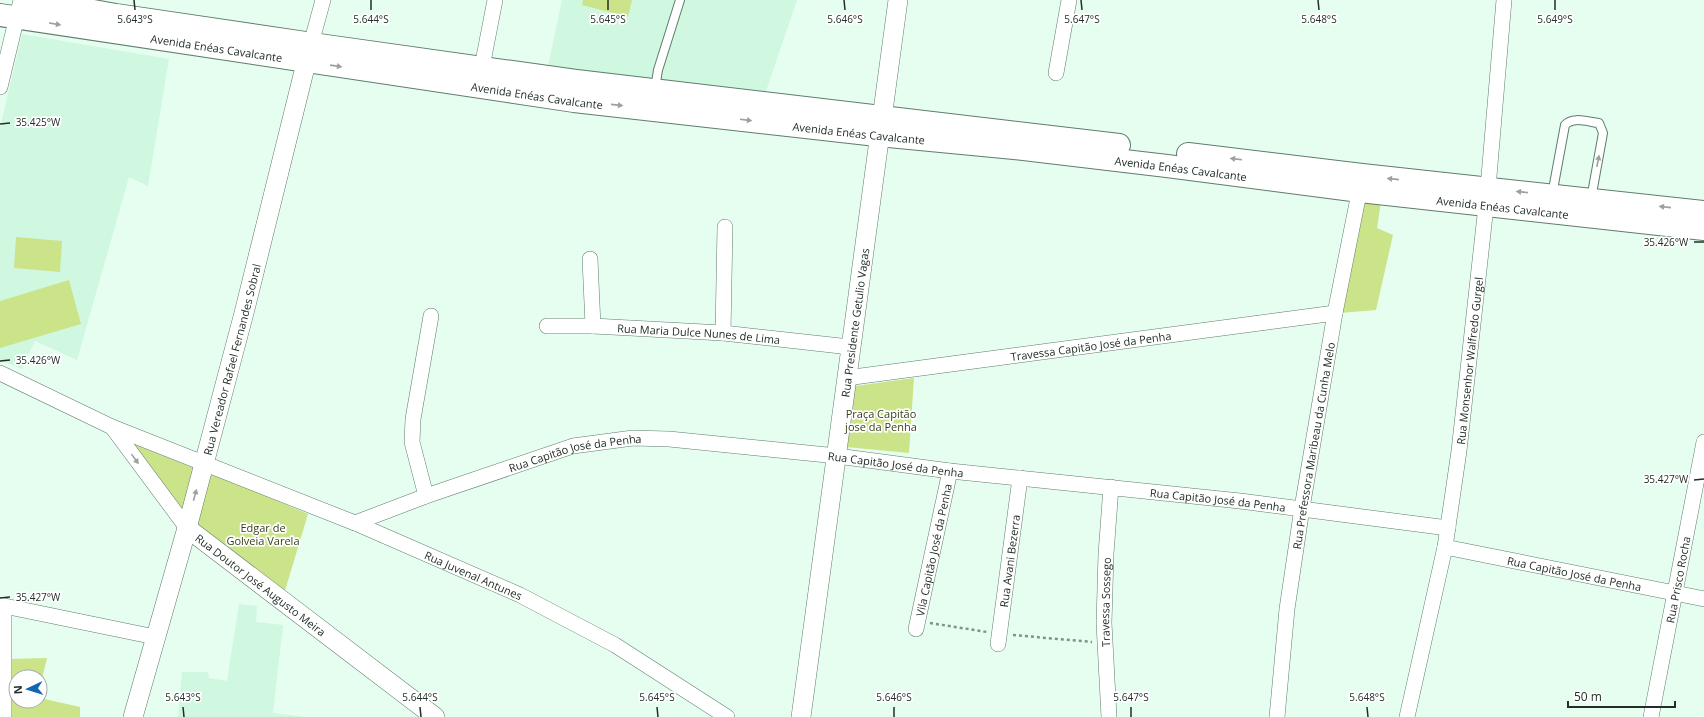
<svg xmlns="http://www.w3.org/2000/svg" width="1704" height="717" viewBox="0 0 1704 717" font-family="'Open Sans',sans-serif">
  <rect width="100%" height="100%" fill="#e5feef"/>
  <path fill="#d0f7e0" d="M562,0H797L765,94L547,71Z
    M22,34L169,59L148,186L129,177L77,360L35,341L22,369L0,360V128Z
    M239,604L257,606L256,622L283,625L273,713L306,717H178L182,672H208L209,678L227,681Z"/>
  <path fill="#cbe489" d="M583,0H632L628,17L582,5Z
    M1361,201L1381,202L1377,228L1393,235L1376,310L1340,313Z
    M16,237L62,241L60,272L14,268Z
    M69,280L81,324L0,348V301Z
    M914,378L909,453L846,447L855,386Z
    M134,444L194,468L183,510Z
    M209,472L308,514L284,594L195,525Z
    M47,658L40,687V677H16V701H40V698L80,707V717H8V659Z"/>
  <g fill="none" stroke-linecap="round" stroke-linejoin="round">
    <defs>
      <path id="service" d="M655,89L658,70L680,0
        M1552,195L1565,125C1573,116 1588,122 1599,123L1603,133L1591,199"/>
      <g id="minor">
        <path d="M311,44L323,0"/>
        <path d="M482,67L495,0"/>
        <path d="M1056,73L1069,0"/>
        <path d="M0,87L21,0"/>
        <path d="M590,259L593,326"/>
        <path id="s1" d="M547,326H593L723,333L850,347"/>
        <path d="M723,333L725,227"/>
        <path id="s2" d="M0,373L112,427L355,523L520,595L615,645L727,717"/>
        <path id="s3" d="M846,378L1335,313"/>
        <path d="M112,427L187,528"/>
        <path d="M426,496L412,442L413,419L431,316"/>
        <path id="s4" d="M355,523L426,496L573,446L633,438L669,439L837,456L950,471L1240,501L1448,528"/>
        <path id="s5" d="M1445,547L1704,599"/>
        <path d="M0,605L155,637"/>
        <path d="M4,606V717"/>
        <path id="s6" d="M916,629L950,471"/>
        <path id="s7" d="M998,644L1020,478"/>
        <path id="s8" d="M1109,717L1104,623L1106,554L1111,487"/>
        <path id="s9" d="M1277,717L1287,609L1302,508L1335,313L1361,183"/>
        <path id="s10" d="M1407,717L1445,547L1459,451L1488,188L1504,0"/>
        <path id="s11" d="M1651,717L1704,442"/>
      </g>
      <g id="tertiary">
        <path id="s12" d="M187,528L435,717"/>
        <path id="s13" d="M133,717L187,528L244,313L310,47"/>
        <path id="s14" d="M801,717L898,0"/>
      </g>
      <g id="secondary">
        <path d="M30,0L116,15L319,45L576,81L1119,145"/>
        <path id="s15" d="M0,15L574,101L868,134L1014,148L1167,166L1360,191L1704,229"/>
        <path d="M1188,154L1362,175L1704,212"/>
      </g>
    </defs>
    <use href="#service" stroke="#607c6c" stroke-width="10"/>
    <use href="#minor" stroke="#607c6c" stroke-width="16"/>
    <use href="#tertiary" stroke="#607c6c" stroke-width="20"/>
    <use href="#secondary" stroke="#607c6c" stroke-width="24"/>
    <path stroke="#809388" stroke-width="2.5" stroke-dasharray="3 3" stroke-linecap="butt" d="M930,623L987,632
      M1013,635L1092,642"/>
    <use href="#service" stroke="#fff" stroke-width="8"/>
    <use href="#minor" stroke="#fff" stroke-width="15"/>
    <use href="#tertiary" stroke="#fff" stroke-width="19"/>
    <use href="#secondary" stroke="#fff" stroke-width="22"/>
  </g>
  <defs><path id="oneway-solid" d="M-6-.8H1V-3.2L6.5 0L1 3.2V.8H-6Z"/></defs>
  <g fill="#9ca19e">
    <use href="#oneway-solid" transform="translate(55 24) rotate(9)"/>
    <use href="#oneway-solid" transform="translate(336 66) rotate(8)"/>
    <use href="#oneway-solid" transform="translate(617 105) rotate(6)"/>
    <use href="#oneway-solid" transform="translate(746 120) rotate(7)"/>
    <use href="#oneway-solid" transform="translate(1236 159) rotate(-173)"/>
    <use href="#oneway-solid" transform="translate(1598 161) rotate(-79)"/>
    <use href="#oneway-solid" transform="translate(1393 179) rotate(-174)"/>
    <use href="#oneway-solid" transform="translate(1522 192) rotate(-174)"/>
    <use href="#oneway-solid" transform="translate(1665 207) rotate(-174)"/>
    <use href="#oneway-solid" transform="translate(135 459) rotate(54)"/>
    <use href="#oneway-solid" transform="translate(195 495) rotate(-75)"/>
  </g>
  <path fill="none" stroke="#222e27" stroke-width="1.5" d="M134,0L135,10M371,0V10M608,0V10M844,0L845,10M1081,0L1082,10M1318,0L1319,10M1555,0V10M0,124L10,123M1694,242H1704M0,361L10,360M1694,480L1704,479M0,598L10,597M183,707L184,717M420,707L421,717M657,707L658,717M894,707V717M1131,707V717M1367,707L1368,717"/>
  <g text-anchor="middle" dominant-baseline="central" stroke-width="3.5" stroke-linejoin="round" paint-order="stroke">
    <g font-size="11" fill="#222e27" stroke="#fff">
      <text stroke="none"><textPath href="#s15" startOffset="219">Avenida Enéas Cavalcante</textPath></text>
      <text stroke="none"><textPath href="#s15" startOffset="543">Avenida Enéas Cavalcante</textPath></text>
      <text stroke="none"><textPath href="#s15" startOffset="867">Avenida Enéas Cavalcante</textPath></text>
      <text stroke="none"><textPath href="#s15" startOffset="1191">Avenida Enéas Cavalcante</textPath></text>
      <text stroke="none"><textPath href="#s15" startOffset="1515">Avenida Enéas Cavalcante</textPath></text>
      <text stroke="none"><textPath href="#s14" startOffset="398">Rua Presidente Getulio Vagas</textPath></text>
      <text stroke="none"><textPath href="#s1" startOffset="152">Rua Maria Dulce Nunes de Lima</textPath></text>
      <text stroke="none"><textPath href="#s3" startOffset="247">Travessa Capitão José da Penha</textPath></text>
      <text stroke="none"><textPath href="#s13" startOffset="371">Rua Vereador Rafael Fernandes Sobral</textPath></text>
      <text stroke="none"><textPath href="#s10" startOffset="362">Rua Monsenhor Walfredo Gurgel</textPath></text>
      <text stroke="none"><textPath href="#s9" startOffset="274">Rua Prefessora Maribeau da Cunha Melo</textPath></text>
      <text stroke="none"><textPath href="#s4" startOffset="232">Rua Capitão José da Penha</textPath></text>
      <text stroke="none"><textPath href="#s4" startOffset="556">Rua Capitão José da Penha</textPath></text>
      <text stroke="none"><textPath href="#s4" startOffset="880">Rua Capitão José da Penha</textPath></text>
      <text stroke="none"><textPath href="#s6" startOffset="81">Vila Capitão José da Penha</textPath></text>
      <text stroke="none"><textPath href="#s7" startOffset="84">Rua Avani Bezerra</textPath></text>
      <text stroke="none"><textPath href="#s5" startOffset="132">Rua Capitão José da Penha</textPath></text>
      <text stroke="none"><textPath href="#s2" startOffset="515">Rua Juvenal Antunes</textPath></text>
      <text stroke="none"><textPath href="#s11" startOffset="140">Rua Prisco Rocha</textPath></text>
      <text stroke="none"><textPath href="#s12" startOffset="93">Rua Doutor José Augusto Meira</textPath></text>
      <text stroke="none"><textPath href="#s8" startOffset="115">Travessa Sossego</textPath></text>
    </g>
    <g font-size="11" fill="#364017" stroke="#fff">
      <text x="881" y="413">Praça Capitão<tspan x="881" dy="13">jose da Penha</tspan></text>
      <text x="263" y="527">Edgar de<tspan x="263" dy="13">Golveia Varela</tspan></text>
    </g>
  </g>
  <g font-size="10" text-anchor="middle" fill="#222e27" stroke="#fff" stroke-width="3.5" stroke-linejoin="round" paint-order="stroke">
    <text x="135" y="23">5.643°S</text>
    <text x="371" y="23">5.644°S</text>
    <text x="608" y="23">5.645°S</text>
    <text x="845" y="23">5.646°S</text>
    <text x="1082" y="23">5.647°S</text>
    <text x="1319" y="23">5.648°S</text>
    <text x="1555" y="23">5.649°S</text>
    <text x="38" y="126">35.425°W</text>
    <text x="1666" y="246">35.426°W</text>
    <text x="38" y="364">35.426°W</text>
    <text x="1666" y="483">35.427°W</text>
    <text x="38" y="601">35.427°W</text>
    <text x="183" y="701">5.643°S</text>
    <text x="420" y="701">5.644°S</text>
    <text x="657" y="701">5.645°S</text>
    <text x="894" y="701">5.646°S</text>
    <text x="1131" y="701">5.647°S</text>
    <text x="1367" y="701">5.648°S</text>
  </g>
  <g transform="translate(28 689) rotate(266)"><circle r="19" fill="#ffffff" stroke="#a7aba9"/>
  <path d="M0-3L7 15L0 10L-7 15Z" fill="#1464b2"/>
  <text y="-6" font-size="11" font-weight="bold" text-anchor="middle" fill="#222e27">N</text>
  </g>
  <path d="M1568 701v6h107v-6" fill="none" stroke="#222e27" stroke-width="2"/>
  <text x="1574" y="701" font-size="12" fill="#222e27" stroke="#ffffff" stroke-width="3" paint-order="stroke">50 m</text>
</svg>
